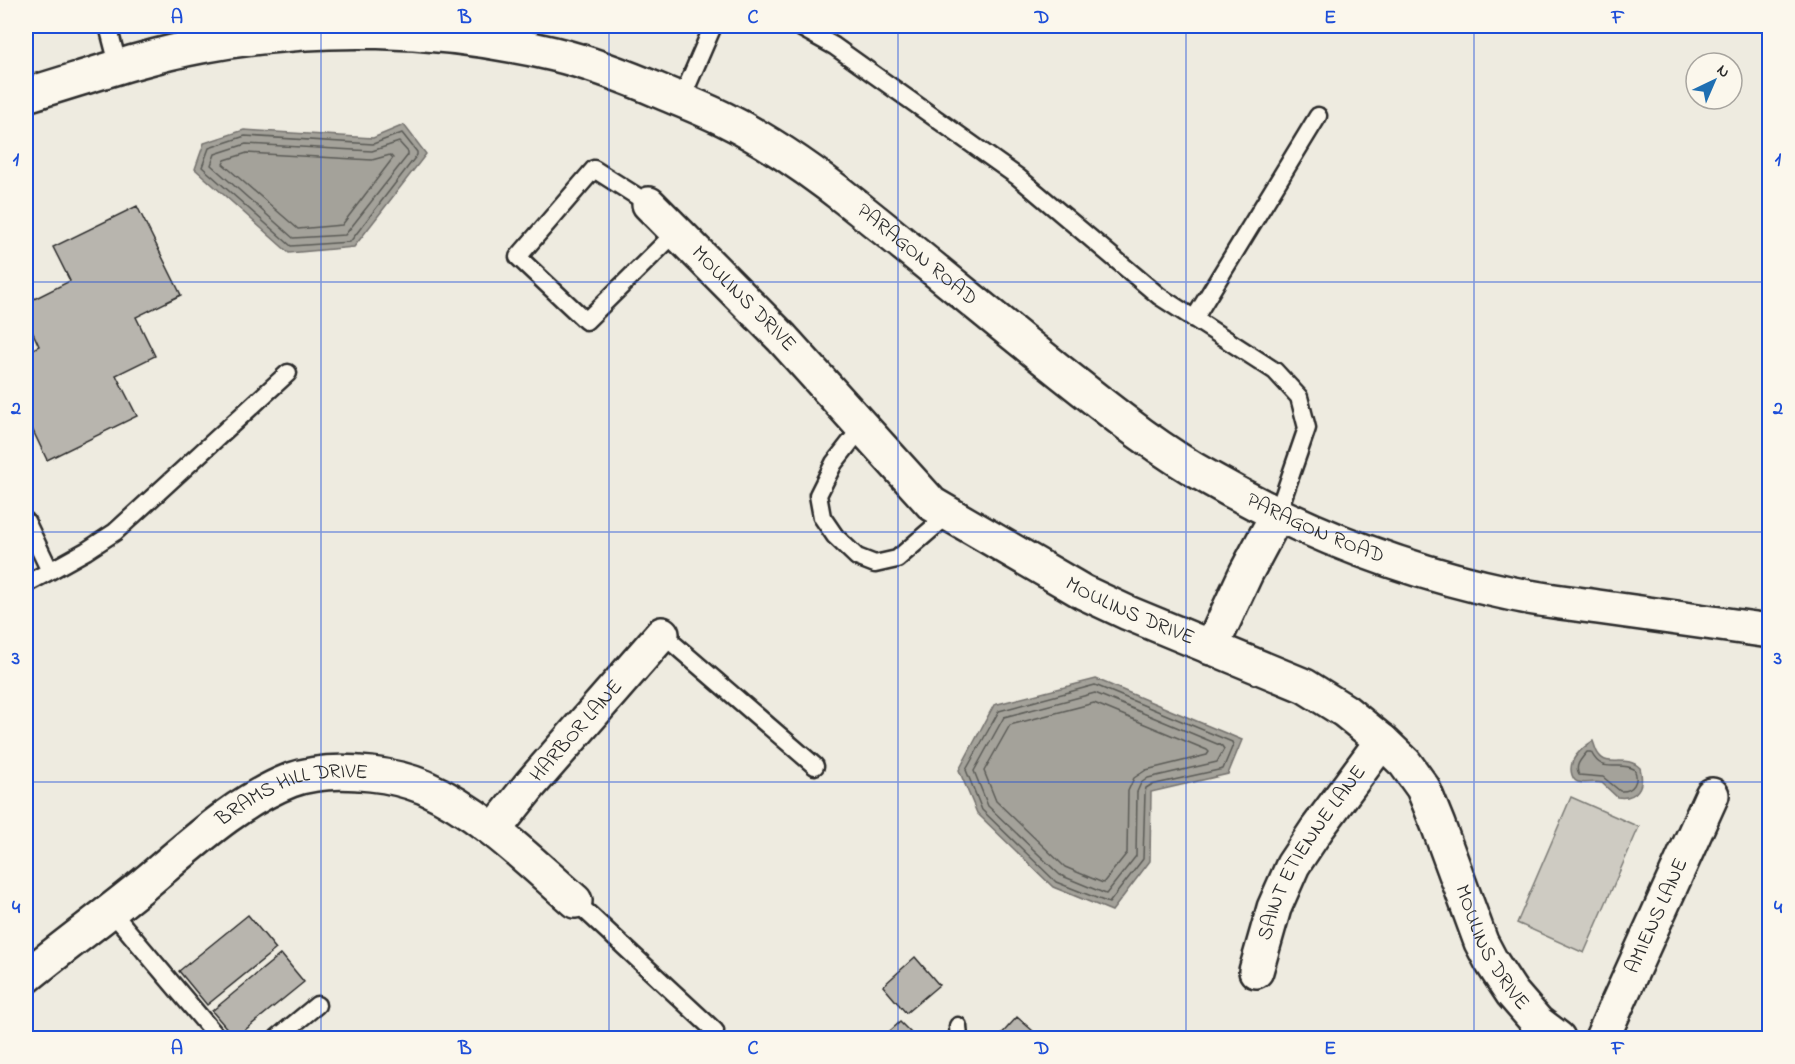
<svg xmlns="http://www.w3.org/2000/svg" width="1795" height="1064" viewBox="0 0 1795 1064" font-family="'Indie Flower',sans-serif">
  <rect width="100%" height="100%" fill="#eeebe0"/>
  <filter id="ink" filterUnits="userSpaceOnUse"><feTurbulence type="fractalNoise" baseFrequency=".0167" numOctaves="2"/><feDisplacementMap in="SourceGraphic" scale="12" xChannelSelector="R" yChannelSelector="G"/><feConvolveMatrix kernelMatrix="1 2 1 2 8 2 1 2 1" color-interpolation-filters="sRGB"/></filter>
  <g filter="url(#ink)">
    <path fill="#cecbc2" stroke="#7c7b76" stroke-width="1.5" d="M1571,797L1639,827L1584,953L1517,923Z"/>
    <path fill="#a4a29a" stroke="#74726e" stroke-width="1.5" d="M404,125L426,154L354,247L289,253L195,169L204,143L244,130L373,138Z
      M1096,679L1242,740L1228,774L1151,792L1150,861L1112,911L1053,887L977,813L959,770L994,705Z
      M1593,741C1595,746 1596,752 1599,755C1608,768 1626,754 1640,768C1645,786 1637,800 1617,797L1602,783C1594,781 1585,784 1578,782C1574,781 1573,778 1572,775C1567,760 1582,748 1593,741Z"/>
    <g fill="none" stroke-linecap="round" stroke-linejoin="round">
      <path stroke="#5b5b57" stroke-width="1.5" d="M402,133L417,152V155L350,242L291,246L202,167L209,148L245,136L373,144Z
        M399,142L408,152V155L345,235L293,238L211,165L215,154L246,144L372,151Z
        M247,153L372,160L390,155L393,158L342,225L298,229L223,164L225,160Z
        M1095,685L1232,742L1233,745L1223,769L1151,785L1146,788L1145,793L1143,859L1109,903L1056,882L982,810L966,770L999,711Z
        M1095,693L1222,746L1224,749L1217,762L1148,778L1141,783L1137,792L1136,856L1106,894L1060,875L988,806L974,771L1004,717Z
        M1094,703L1207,750L1209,752L1207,755L1146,770L1134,778L1128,791L1127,853L1103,883L1065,867L996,801L984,771L1010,725Z
        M1587,752H1591C1603,776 1617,760 1634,769C1640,781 1633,792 1620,791L1603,777L1579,775C1574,766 1581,759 1587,752Z"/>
    </g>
    <path fill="#b8b5ae" stroke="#2b2b2b" stroke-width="1.5" d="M137,206L181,295L136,317L155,356L116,375L137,416L47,460L26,416V353L39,346L26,318V303L70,281L53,247Z
      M248,915L276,949L207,1005L179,971Z
      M281,954L304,982L235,1038L212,1011Z
      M915,957L939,985L906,1013L883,986Z
      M1017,1017L1041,1038H998Z
      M900,1022L916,1038H882Z"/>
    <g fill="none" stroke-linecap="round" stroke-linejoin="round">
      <defs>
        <path id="service" d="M108,26L119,68
          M798,26L834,46L1018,177L1159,296L1275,371L1299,397L1307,428L1277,515
          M681,100L713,26
          M649,204L594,169L518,257L586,321L677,231
          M1194,319L1318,116
          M862,427L834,463L818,495L822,517L835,536L857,557L875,564L897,559L949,514
          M26,521L50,571L26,584
          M50,571L86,551L115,532L288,373
          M662,634L815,766
          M575,901L715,1031
          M111,911L218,1038
          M958,1026L959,1038
          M277,1038L317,1005"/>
        <g id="minor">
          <path id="s1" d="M649,204L782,338L932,504L1083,592L1128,613L1305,686L1345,711L1382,741L1405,763L1423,788L1438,825L1481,942L1491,961L1512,993L1537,1022L1558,1038"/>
          <path d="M1211,648L1246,573L1277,515"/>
          <path id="s2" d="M494,830L530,785L662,634"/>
          <path id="s3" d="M1256,971L1274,908L1293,865L1317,829L1382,741"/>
          <path id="s4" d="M26,977C64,946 105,916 143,885C189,847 235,802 291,780C316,771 345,771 371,774C389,776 407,780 424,787C482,813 528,860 575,901"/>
          <path id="s5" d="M1602,1038L1712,795"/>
        </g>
        <g id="tertiary">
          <path id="s6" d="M26,95C84,78 142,57 201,46C317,24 439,27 554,54C591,63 627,77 662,92C683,101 704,109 724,119C769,141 813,172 852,203C928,263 1001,325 1076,384C1119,418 1162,452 1209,478C1303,532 1407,572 1513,594C1541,600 1570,603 1598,607C1655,615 1712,623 1770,631"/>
        </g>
      </defs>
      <use href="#service" stroke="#2b2b2b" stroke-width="21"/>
      <use href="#minor" stroke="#2b2b2b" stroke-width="38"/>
      <use href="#tertiary" stroke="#2b2b2b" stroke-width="38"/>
      <use href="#service" stroke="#fbf7ec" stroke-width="16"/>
      <use href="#minor" stroke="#fbf7ec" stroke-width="33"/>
      <use href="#tertiary" stroke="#fbf7ec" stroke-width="33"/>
    </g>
  </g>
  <path fill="none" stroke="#1d4ed8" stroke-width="1.5" stroke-opacity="0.55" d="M321,26V1038M609,26V1038M898,26V1038M1186,26V1038M1474,26V1038M26,282H1770M26,532H1770M26,782H1770"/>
  <g text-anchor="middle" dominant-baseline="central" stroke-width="4.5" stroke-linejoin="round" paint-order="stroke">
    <g font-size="21" fill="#2b2b2b" stroke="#fbf7ec">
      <text stroke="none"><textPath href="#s6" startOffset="956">PARAGON ROAD</textPath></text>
      <text stroke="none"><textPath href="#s1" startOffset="134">MOULINS DRIVE</textPath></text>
      <text stroke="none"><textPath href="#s6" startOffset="1442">PARAGON ROAD</textPath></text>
      <text stroke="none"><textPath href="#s1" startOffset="638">MOULINS DRIVE</textPath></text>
      <text stroke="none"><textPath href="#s2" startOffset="129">HARBOR LANE</textPath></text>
      <text stroke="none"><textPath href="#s4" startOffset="328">BRAMS HILL DRIVE</textPath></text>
      <text stroke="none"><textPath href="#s3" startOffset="132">SAINT ETIENNE LANE</textPath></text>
      <text stroke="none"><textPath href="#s5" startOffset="134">AMIENS LANE</textPath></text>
      <text stroke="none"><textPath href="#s1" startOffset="1160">MOULINS DRIVE</textPath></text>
    </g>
  </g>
  <rect width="1795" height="1064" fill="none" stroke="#fbf7ec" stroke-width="66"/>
  <g transform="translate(1714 81) rotate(44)"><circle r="28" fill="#fbf7ec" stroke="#a8a59f" stroke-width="1.5"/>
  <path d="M0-4.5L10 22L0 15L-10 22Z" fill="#1f6fb2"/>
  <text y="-9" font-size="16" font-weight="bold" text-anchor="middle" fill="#2b2b2b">N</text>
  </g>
  <rect x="33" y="33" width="1729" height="998" fill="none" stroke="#1d4ed8" stroke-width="2"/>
  <g font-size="20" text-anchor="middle" font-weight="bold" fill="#1d4ed8">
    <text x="177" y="23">A</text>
    <text x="465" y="23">B</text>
    <text x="753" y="23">C</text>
    <text x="1042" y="23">D</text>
    <text x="1330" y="23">E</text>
    <text x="1618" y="23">F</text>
    <text x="16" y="165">1</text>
    <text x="1778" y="165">1</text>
    <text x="16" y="414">2</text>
    <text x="1778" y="414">2</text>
    <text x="16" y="664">3</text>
    <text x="1778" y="664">3</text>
    <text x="16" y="913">4</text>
    <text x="1778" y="913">4</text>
    <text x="177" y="1054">A</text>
    <text x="465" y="1054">B</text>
    <text x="753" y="1054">C</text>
    <text x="1042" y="1054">D</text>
    <text x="1330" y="1054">E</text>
    <text x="1618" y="1054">F</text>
  </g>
</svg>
